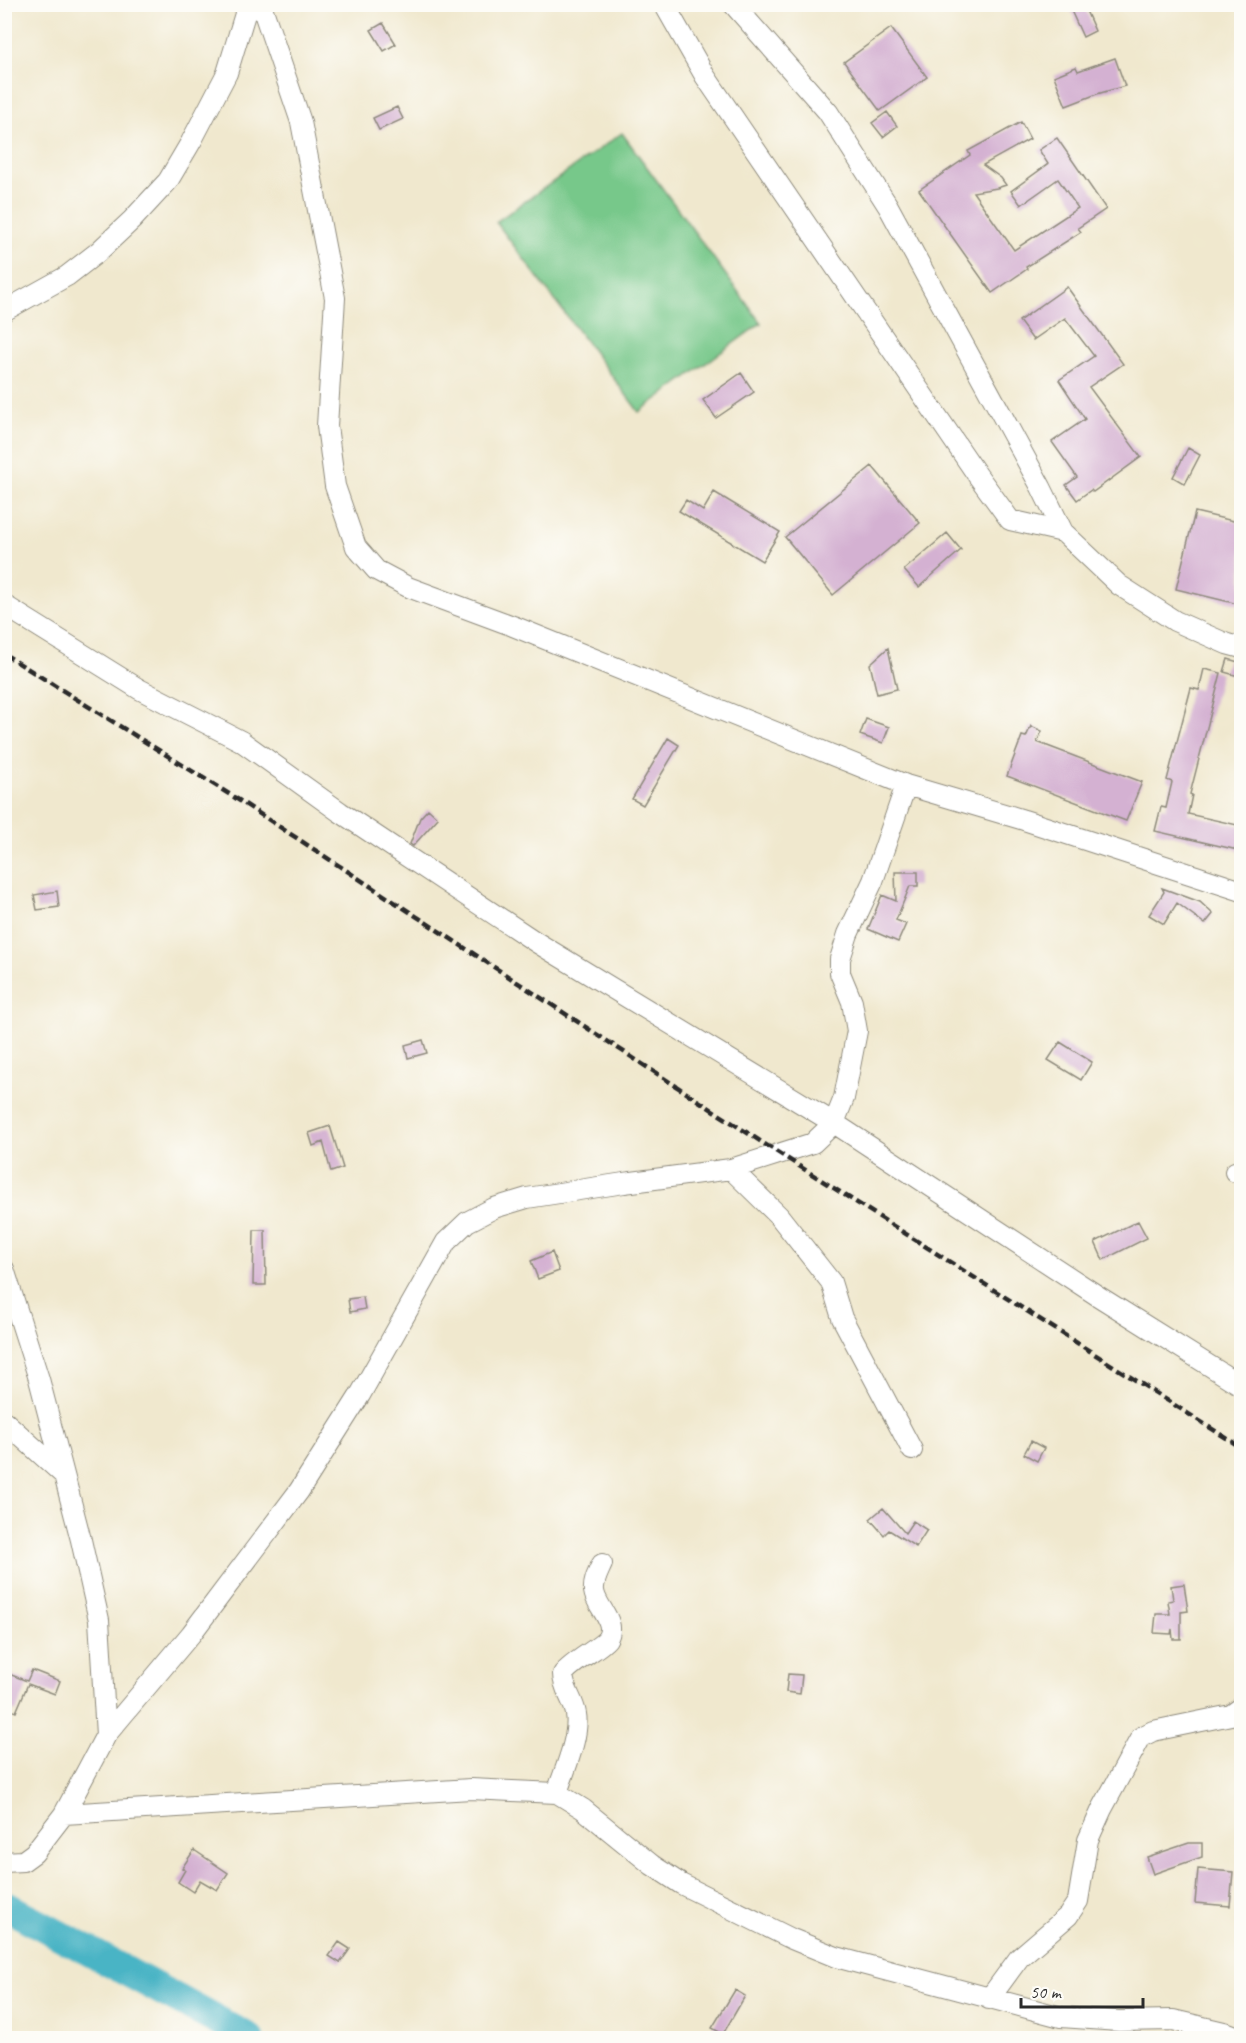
<svg xmlns="http://www.w3.org/2000/svg" width="1246" height="2043" viewBox="0 0 1246 2043" font-family="Caveat,sans-serif">
  <rect width="100%" height="100%" fill="#fdfcf7"/>
  <filter id="ink" filterUnits="userSpaceOnUse"><feTurbulence type="fractalNoise" baseFrequency=".0167" numOctaves="2"/><feDisplacementMap in="SourceGraphic" scale="12" xChannelSelector="R" yChannelSelector="G"/><feConvolveMatrix kernelMatrix="1 2 1 2 8 2 1 2 1" color-interpolation-filters="sRGB"/></filter>
  <filter id="wash" filterUnits="userSpaceOnUse"><feTurbulence type="fractalNoise" baseFrequency=".008" numOctaves="4" result="noise"/><feDisplacementMap in="SourceGraphic" scale="24" xChannelSelector="R" yChannelSelector="G"/><feGaussianBlur stdDeviation="1.35" result="paint"/><feColorMatrix in="noise" values="0 0 0 0 0 0 0 0 0 0 0 0 0 0 0 0 0 1.4 0 .05"/><feComposite in="paint" operator="in"/></filter>
  <g filter="url(#wash)">
    <rect width="100%" height="100%" fill="#f0e8ce"/>
    <path fill="#77c88a" stroke="#517a5a" stroke-width="1.5" d="M622,133L761,323L639,412L496,222Z"/>
    <g fill="none" stroke-linecap="round" stroke-linejoin="round">
      <path stroke="#48b4c5" stroke-width="30" d="M4,1905L249,2038"/>
    </g>
    <g id="blocks">
      <path fill="#d4b1d2" d="M1068,4H1083L1095,31L1083,37Z
        M383,23L396,44L384,51L371,30Z
        M891,28L927,77L880,111L844,62Z
        M1115,58L1125,86L1097,94L1066,106L1054,76L1076,67L1078,71Z
        M397,107L403,119L379,130L373,118Z
        M887,112L897,126L883,137L872,123Z
        M1021,122L1030,139L983,165L1001,178L1006,185L997,188L973,192L1014,250L1078,208L1058,179L1021,205L1011,191L1048,164L1039,150L1057,138L1106,209L1078,228L1081,232L1026,267L1027,269L992,293L919,190L970,155L968,151Z
        M1067,287L1123,364L1089,387L1141,457L1093,492L1091,490L1077,500L1066,485L1077,477L1052,442L1085,419L1059,380L1094,356L1065,318L1033,340L1019,321Z
        M741,373L754,392L716,418L703,400Z
        M1188,448L1200,455L1185,484L1173,477Z
        M872,466L920,523L833,595L785,537Z
        M714,492L780,532L762,561L679,511L686,500L703,511Z
        M1195,512L1242,523V605L1176,589Z
        M947,533L961,550L919,587L904,570Z
        M888,648L897,689L877,694L870,664Z
        M1228,659L1242,663V677L1224,672Z
        M1204,669L1221,673L1190,794L1192,795L1188,814L1242,826V851L1155,831L1161,807L1166,808L1172,782L1167,780L1191,688L1199,690Z
        M866,719L889,727L883,743L860,735Z
        M1031,726L1042,731L1037,742L1142,782L1126,821L1007,776L1022,736L1026,737Z
        M668,738L679,745L643,805L632,799Z
        M428,809L438,818L413,846L410,844L420,818Z
        M895,872H918V886H910L896,920L906,924L898,942L868,929L882,895L896,901Z
        M1162,888L1200,902L1213,914L1205,924L1177,903L1164,924L1149,915L1164,892Z
        M57,891L59,907L37,910L34,895Z
        M423,1040L427,1053L408,1058L405,1045Z
        M1060,1042L1092,1062L1081,1080L1048,1060Z
        M330,1126L343,1168L331,1172L323,1142L313,1146L309,1133Z
        M1138,1221L1147,1238L1103,1260L1095,1242Z
        M254,1230H265L266,1285H253Z
        M552,1252L559,1271L538,1279L531,1261Z
        M363,1297L365,1309L350,1312L348,1299Z
        M1031,1441L1044,1448L1037,1461L1024,1454Z
        M883,1508L905,1533L913,1521L927,1530L916,1547L889,1530L884,1535L870,1519Z
        M1184,1584L1188,1611L1181,1612V1639H1173L1172,1629L1171,1634L1154,1633L1156,1614H1170L1168,1601L1173,1600L1171,1586Z
        M32,1670L60,1681L55,1694L28,1684L16,1712L4,1707V1672L27,1681Z
        M788,1674L802,1675L800,1694L786,1692Z
        M1189,1843H1202V1857L1153,1874L1147,1857Z
        M194,1850L228,1873L217,1890L200,1880L193,1892L178,1882L185,1870L182,1868Z
        M1198,1869L1233,1872L1230,1906L1195,1903Z
        M339,1942L350,1949L340,1963L329,1956Z
        M735,1990L745,1996L723,2034L712,2028Z"/>
    </g>
  </g>
  <g filter="url(#ink)">
    <use href="#blocks" fill-opacity="0" stroke="#8e8a7c" stroke-width="1.5"/>
    <g fill="none" stroke-linecap="round" stroke-linejoin="round">
      <defs>
        <path id="minor" d="M261,4L301,122L335,298L327,426L335,486L356,547L376,570L408,587L513,626L906,785L1024,820L1242,891
          M664,4L705,76L978,476L1010,520L1063,532
          M733,4L828,112L888,206L1041,487L1063,532L1119,585L1175,621L1227,644L1242,648
          M4,311L67,276L98,252L132,220L168,181L191,142L227,73L248,4
          M4,605L139,689L241,741L340,812L536,942L834,1123L1098,1296L1242,1386
          M731,1169L779,1216L831,1282L842,1318L912,1450
          M1235,1172L1242,1174
          M4,1269L39,1379L81,1540L99,1620L106,1735
          M4,1421L64,1475
          M557,1793C564,1771 580,1736 576,1714C574,1700 563,1689 563,1674C573,1661 600,1648 607,1639C618,1621 596,1608 594,1591C593,1581 598,1573 602,1564
          M64,1814L471,1789L557,1793L583,1809L652,1865L681,1884L792,1939L836,1957L1061,2017L1119,2021L1173,2020L1228,2033L1241,2038
          M4,1862L23,1861L34,1853L64,1814L106,1735L191,1634L299,1491L360,1395L446,1242L467,1222L494,1208L527,1198L624,1183L731,1169L813,1143L834,1123L844,1098L857,1031L852,1002L840,973V959L848,934L873,881L906,785
          M989,1999L1019,1958L1068,1916L1078,1901L1088,1840L1102,1809L1141,1737L1153,1731L1231,1715L1242,1707"/>
      </defs>
      <use href="#minor" stroke="#8e8a7c" stroke-width="22"/>
      <use href="#minor" stroke="#fff" stroke-width="20"/>
      <path stroke="#2b2b2b" stroke-width="4.5" stroke-dasharray="9 4.5" stroke-linecap="butt" d="M4,654L237,799L763,1143L1242,1448"/>
    </g>
  </g>
  <rect width="1246" height="2043" fill="none" stroke="#fdfcf7" stroke-width="24"/>
  <path d="M1021 1998v9h122v-9" fill="none" stroke="#2b2b2b" stroke-width="3"/>
  <text x="1030" y="1998" font-size="18" fill="#2b2b2b" stroke="#fdfcf7" stroke-width="4.5" paint-order="stroke">50 m</text>
</svg>
